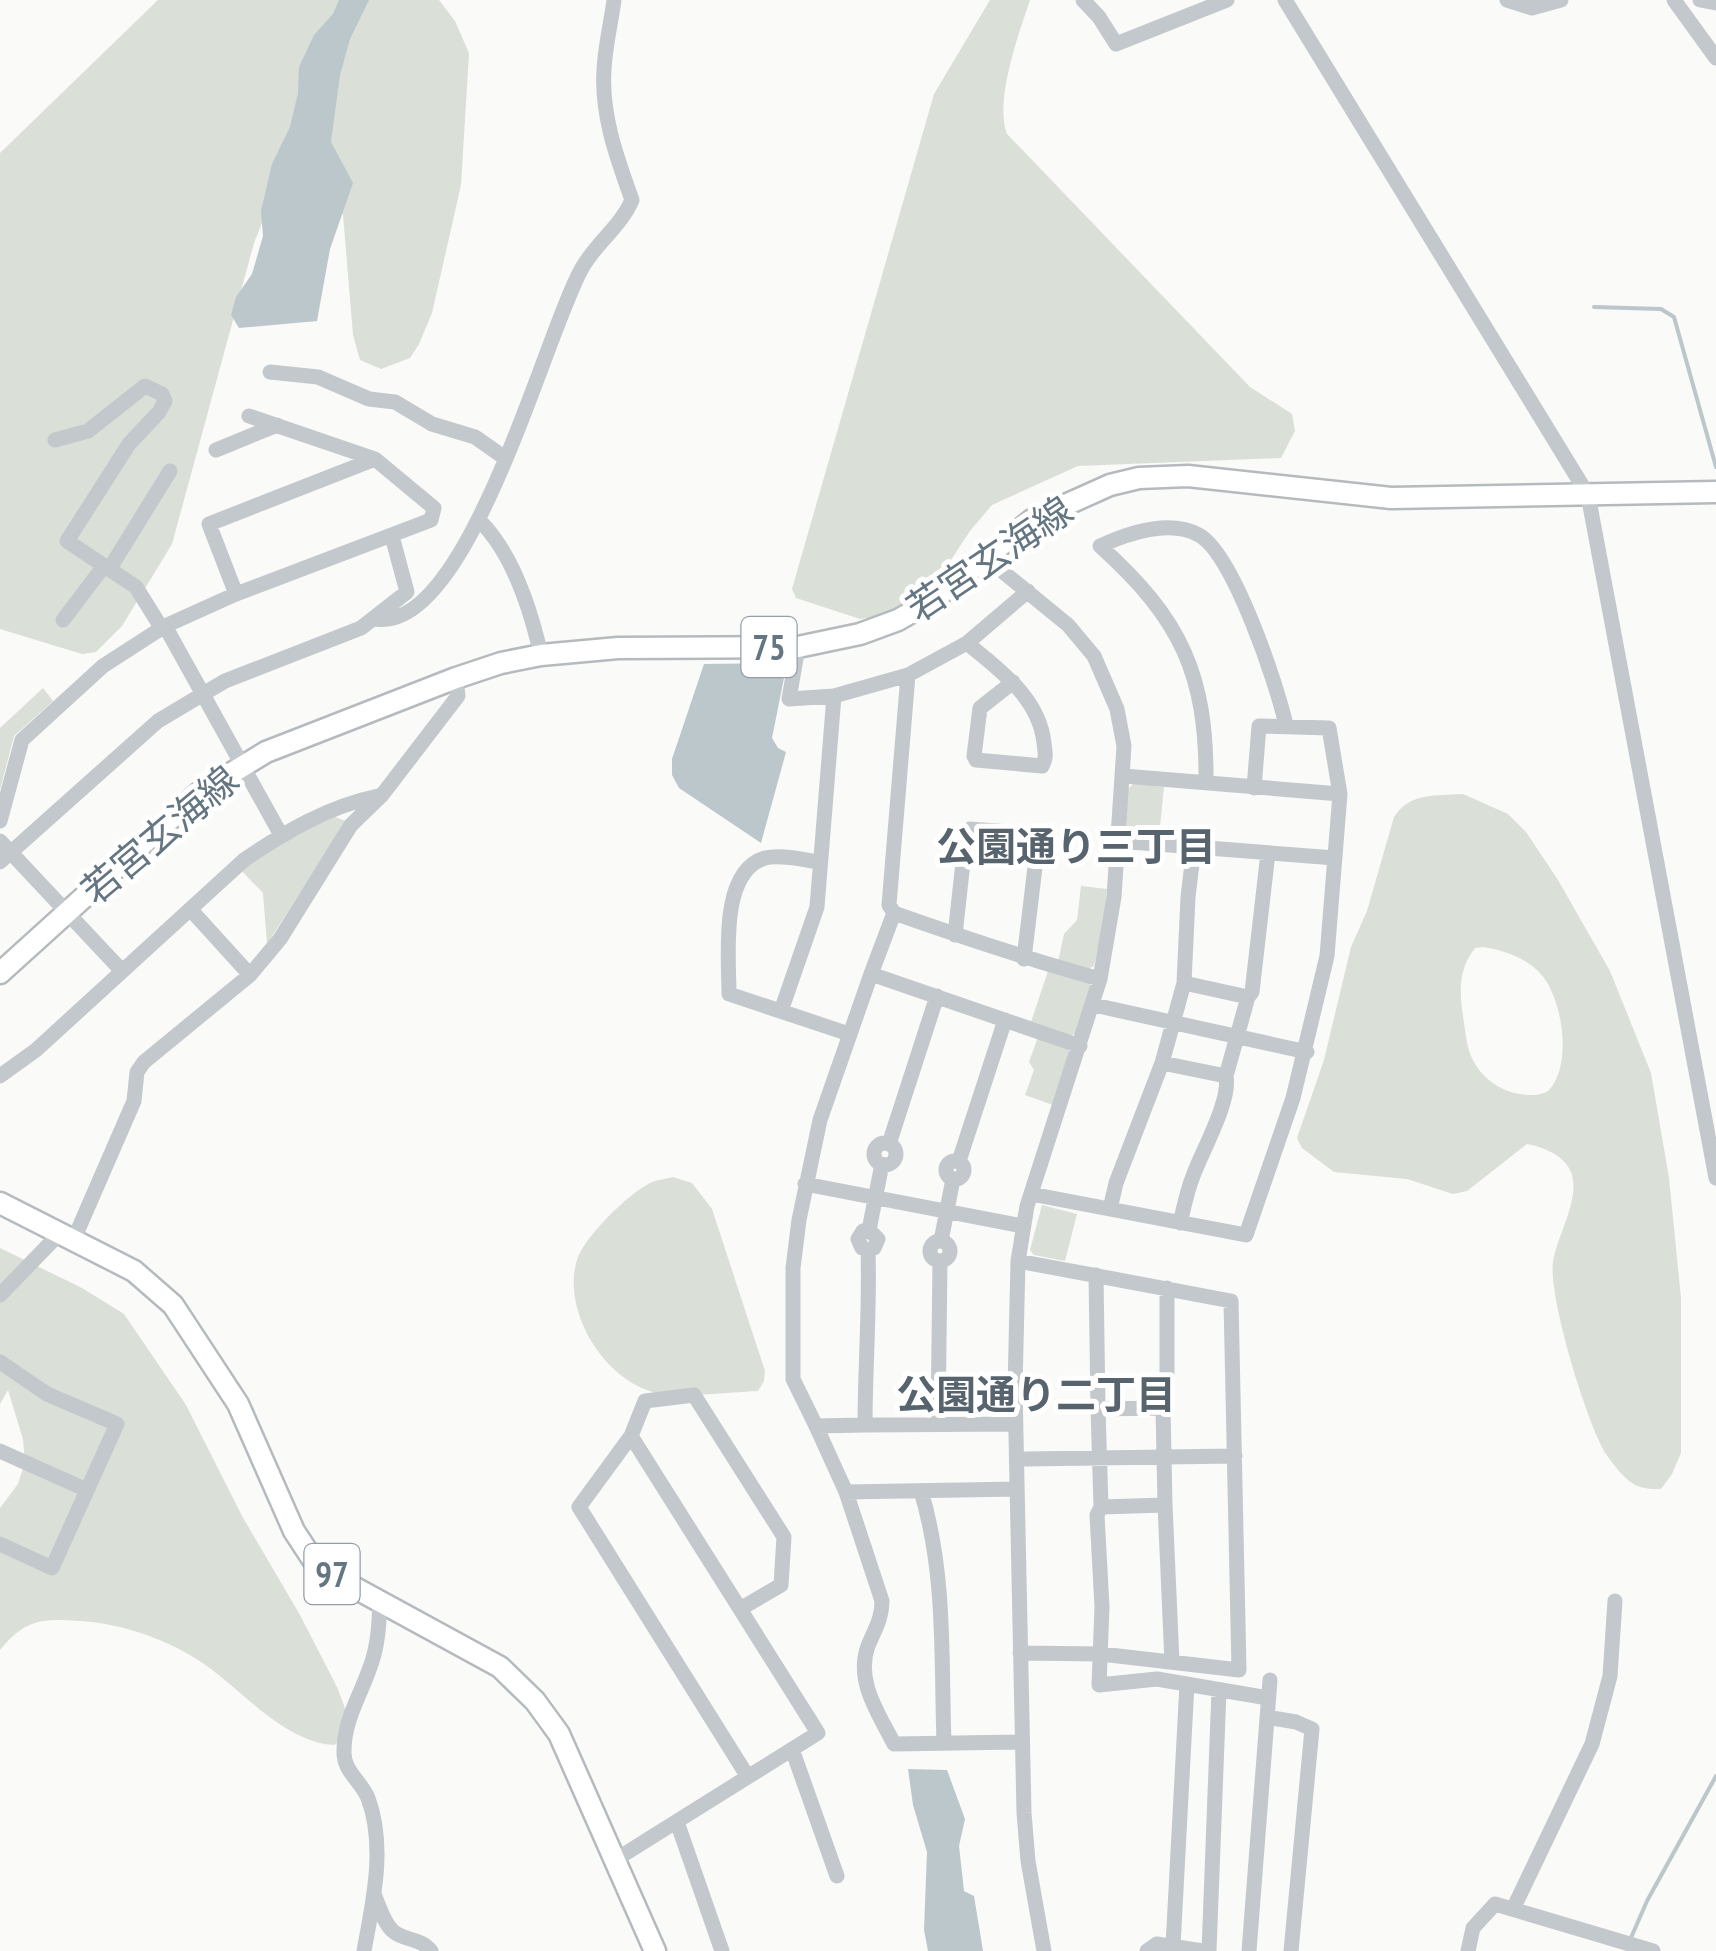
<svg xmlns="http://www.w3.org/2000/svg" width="1716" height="1951" viewBox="0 0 1716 1951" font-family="'PT Sans Narrow','Noto Sans JP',sans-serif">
  <rect width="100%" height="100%" fill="#fafaf8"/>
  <path fill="#dadfd7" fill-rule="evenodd" d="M158,0H439L455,21L469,53L461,185L432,313L419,344L410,358L381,369L360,360L353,335L343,215L337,209L269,205L254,243L172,544L122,626L96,652L82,654L0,629V153Z
    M990,0H1030C1019,33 994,101 1007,134L1250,387L1292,414L1295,431L1281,458L1078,466L992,505L970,531L931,590L889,615L860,619L796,598L792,589L934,94Z
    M43,688L53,701L14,736L0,790V728Z
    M1134,783L1164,787L1159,837L1131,836L1125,828L1128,789Z
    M1463,794L1508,814L1526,832L1558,880L1610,971L1651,1073L1669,1178L1681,1298V1453L1672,1474L1661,1489C1650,1489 1641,1489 1632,1483C1622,1476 1613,1464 1606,1454C1587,1424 1548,1296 1553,1262C1557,1235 1581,1199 1571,1172C1564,1155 1543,1147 1527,1144L1467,1191L1453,1194L1407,1179L1334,1172L1302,1148L1297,1138L1324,1060L1351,947L1367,911L1394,817C1410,792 1436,796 1463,794ZM1483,947C1503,950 1524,957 1539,972C1562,995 1573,1062 1550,1089C1544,1095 1536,1095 1528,1095C1495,1093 1470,1070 1466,1037C1462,1005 1453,976 1475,948Z
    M335,817L346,821L267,944L263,893L240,869L290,835Z
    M1081,886L1107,889L1103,929L1094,966L1088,969L1058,962L1064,934L1077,920Z
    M1048,971L1087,980L1091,986L1078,1032L1071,1036L1031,1022Z
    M1038,1037L1068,1048L1070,1053L1053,1105L1025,1095L1034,1070L1029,1062Z
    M673,1177L692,1183L712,1209L765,1371L764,1381L758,1391C734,1392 678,1398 657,1393C606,1382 561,1312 577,1260C584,1237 628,1194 650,1183C656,1180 666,1179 673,1177Z
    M1042,1205L1077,1214L1065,1261L1034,1255L1030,1250Z
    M0,1248L82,1288L124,1314L186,1405L242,1516L300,1615L337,1687L349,1719L343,1738L334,1745C287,1742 247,1696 211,1669C175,1642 126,1624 81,1621C42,1618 25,1619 0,1650V1508L18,1484L25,1462L23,1439L8,1390L0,1404Z"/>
  <path fill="#bbc7cb" d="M339,0H369L350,39L340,75L331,142L353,183L330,249L317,321L239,328L231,315L236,297L252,274L263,236L261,211L272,164L290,127L298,93L299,67L314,35L333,14Z
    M787,663L772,738L778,748L786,752L761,843L679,788L672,775V759L704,664Z
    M908,1769L947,1770L965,1819L959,1846L964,1891L974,1896L983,1951H928L924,1930L927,1852L913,1805Z"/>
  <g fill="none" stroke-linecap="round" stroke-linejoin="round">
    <path stroke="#bbc7cb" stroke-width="4" d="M1594,307L1661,309L1674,317L1716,467
      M1630,1940L1647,1901L1716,1776"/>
    <defs>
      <path id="major" d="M0,973L199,793L266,752L456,678L501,663L541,655L618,648L798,647L860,634L898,620L933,600L1032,520L1110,485L1139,478L1188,476L1391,498L1716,492
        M0,1203L134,1271L173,1305L238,1404L294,1531L313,1560L346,1583L500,1667L535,1701L559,1734L655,1951"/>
    </defs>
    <use href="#major" stroke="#b5babe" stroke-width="25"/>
    <path stroke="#c3c8cc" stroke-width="15" d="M1083,0L1099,17L1116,44L1227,0
      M1285,0L1588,495L1716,1178
      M1507,0L1532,8L1561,0
      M1674,0L1716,58
      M1700,0L1716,3
      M270,372L318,377L369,399L395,402L432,424L475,437L505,458
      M249,416L375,459
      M55,440L88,431L145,386L162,394L165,401L159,412L129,444L67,541L136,587L159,624L165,626L281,835
      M216,450L277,425
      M480,521C513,554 531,611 541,655
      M986,558L1068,625L1094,656L1117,709L1124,746L1114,897L1100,979L1027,1206L1018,1261L1015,1388L1024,1813L1028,1861L1044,1951
      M110,568L170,471
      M1028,591L967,643L908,675L889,905L894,913C962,937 1030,960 1100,979
      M376,619C468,634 545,333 582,268C596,243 621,226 632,200C617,158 601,115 604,70C605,47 611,23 614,0
      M63,620L104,566
      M967,643C999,670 1039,697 1044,743C1045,752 1047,757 1042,766L976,760L974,756L980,708L1013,682
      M798,647L789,699L834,696
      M1124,776L1340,794
      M1206,783C1207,674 1181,619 1100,546C1128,533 1170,519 1199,535C1234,555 1277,685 1286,725
      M0,821L22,740L103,666L165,626L236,594L431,520L434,508L375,459L209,524L236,594
      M0,841L122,971
      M1118,841L1335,858
      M1194,847L1188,897L1184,983L1248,997L1252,992L1268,853
      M0,862L158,721L225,681L361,628L407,592L392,536
      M820,862C804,860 781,854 765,858C719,872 729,957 729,994L849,1034
      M191,910L250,975
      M894,913L871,974L1080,1046
      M955,935L966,835L970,829L1036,834L1038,842L1024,959
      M1094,1005L1307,1052
      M781,1011L817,907L834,696L908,675
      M1162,1063L1184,983
      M0,1076L36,1050L244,860C285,832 329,806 378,796
      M1226,1076L1248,997
      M874 1154a11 11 0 1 1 22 0a11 11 0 1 1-22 0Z
      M889,1144L937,996
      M946 1170a9 9 0 1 1 18 0a9 9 0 1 1-18 0Z
      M959,1161L1005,1020
      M805,1184L1022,1226
      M1031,1194L1246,1235L1293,1098L1327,956L1340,794L1329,728L1259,726L1254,788
      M1110,1209L1116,1183L1162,1063L1226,1076C1231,1101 1202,1151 1193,1176C1187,1191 1184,1207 1180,1223
      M869,1230L882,1164
      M74,1239L134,1101L137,1072L144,1062L250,975L280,939L351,825L382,795L458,696L456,678
      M941,1241L953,1179
      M930 1251a10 10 0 1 1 20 0a10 10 0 1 1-20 0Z
      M868,1250L874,1248L878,1239L869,1230L863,1231L858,1239L862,1248L868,1250C870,1308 865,1367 865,1425L816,1426L793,1379V1268L799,1220L820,1120L871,974
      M1018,1261L1231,1301L1239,1670L1101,1654L1020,1653
      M1096,1275L1098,1409L1163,1408L1167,1401V1288
      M0,1295L61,1232
      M0,1362L47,1394L117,1424L52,1568L0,1544
      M1163,1408L1165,1505
      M1098,1409L1101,1507
      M938,1424L940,1261
      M865,1425L1016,1424
      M816,1426L846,1492L1017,1489
      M631,1436L740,1609L781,1585L784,1537L694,1395L645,1401L631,1436L579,1507L748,1777
      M0,1451L87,1490
      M1026,1459L1235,1456
      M921,1491C946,1574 941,1658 944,1743
      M846,1492L882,1601C882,1619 875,1629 868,1646C855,1681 879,1714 894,1744L1022,1742
      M1172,1662L1165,1505L1101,1507L1097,1515L1102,1607L1099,1685L1157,1679L1268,1698
      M1267,1717L1296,1722L1312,1729L1291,1951
      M792,1749L837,1876
      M677,1822L722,1951
      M615,1860L818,1733L740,1609
      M374,1894C379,1906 384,1924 394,1932C406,1941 421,1938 431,1951
      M1513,1909L1592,1744L1610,1676L1615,1601
      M1173,1946L1187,1684
      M364,1951C373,1901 386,1847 368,1798C361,1781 343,1771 344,1751C344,1721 359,1698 369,1670C378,1648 379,1625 380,1602
      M1147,1951L1157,1944L1203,1951
      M1209,1951L1219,1690
      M1249,1951L1270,1680
      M1468,1951L1473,1928L1495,1904L1653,1951"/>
    <use href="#major" stroke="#fff" stroke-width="20"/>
  </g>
  <g text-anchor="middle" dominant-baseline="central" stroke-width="10" stroke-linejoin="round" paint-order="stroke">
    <g fill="#fff" stroke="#939fa8" stroke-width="2.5">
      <rect x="741.5" y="617" width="55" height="60" rx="8"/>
      <rect x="304.5" y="1544" width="55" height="60" rx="8"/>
    </g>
    <g font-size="35" font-weight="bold" fill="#657683">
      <text x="769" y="647">75</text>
      <text x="332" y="1574">97</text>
    </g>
    <g font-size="38" fill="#657683" stroke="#fff">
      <text transform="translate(989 558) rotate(-34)">若宮玄海線</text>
      <text transform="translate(159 834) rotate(-40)">若宮玄海線</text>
    </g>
    <g font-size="40" font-weight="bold" fill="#57646e" stroke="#fff">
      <text x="1076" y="846">公園通り三丁目</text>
      <text x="1036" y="1394">公園通り二丁目</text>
    </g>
  </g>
</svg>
